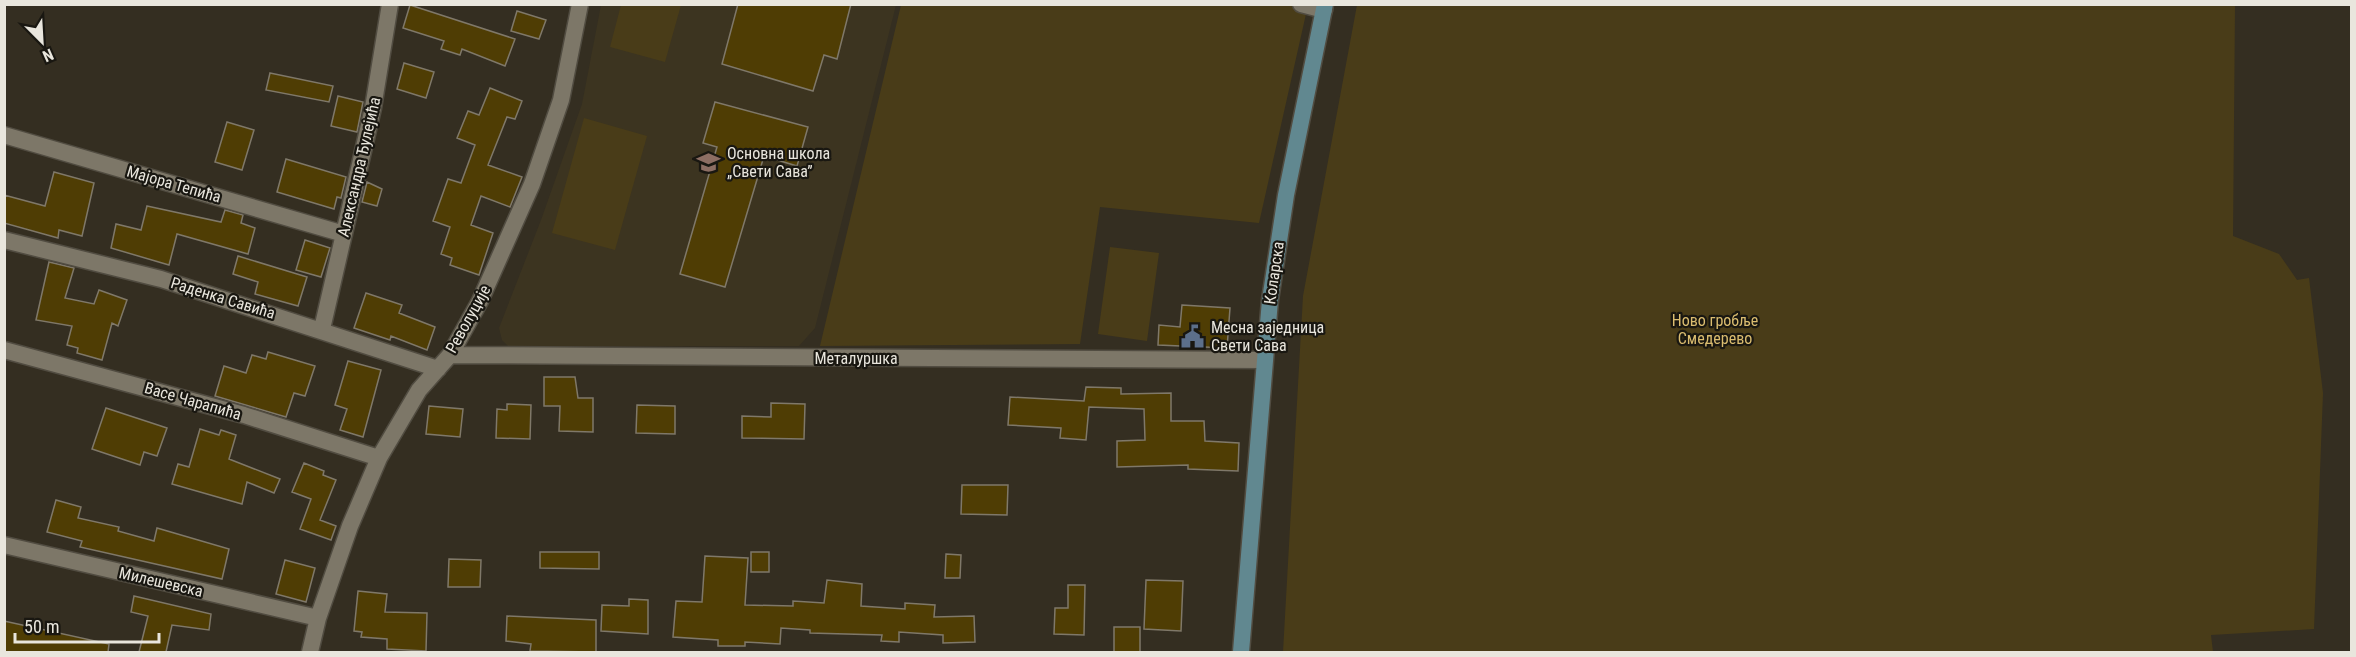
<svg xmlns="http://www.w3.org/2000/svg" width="2356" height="657" viewBox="0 0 2356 657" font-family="'Roboto Condensed',sans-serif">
  <rect width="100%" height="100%" fill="#342e21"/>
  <path fill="#3c3420" d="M601,5H896L815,328L799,346H508L502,340L499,328L541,220L582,104Z"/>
  <path fill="#493c18" d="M621,5H681L665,62L610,47Z
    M901,5H1308L1259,223L1100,207L1080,344L820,346Z
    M1357,5H2235L2233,236L2279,254L2297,280L2309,278L2323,393L2314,629L2211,635L2213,652H1283L1303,296Z
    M584,118L647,136L615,250L552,233Z
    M1110,247L1159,253L1147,341L1098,334Z"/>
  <path fill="#4f3d04" stroke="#7f7869" stroke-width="1.5" d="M738,4H851L837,59L824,55L813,91L722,64Z
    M410,5L515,39L505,66L462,49L460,55L441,49L444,41L403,28Z
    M517,11L546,20L539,39L511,31Z
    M404,63L434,72L426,98L397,89Z
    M270,73L333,86L329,102L266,90Z
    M490,88L522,101L515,119L507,117L488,165L522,177L510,207L481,196L471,225L493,233L479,275L450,265L452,258L441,254L450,227L433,221L448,179L461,183L475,145L457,138L468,111L479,115Z
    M338,96L363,102L357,132L331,126Z
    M715,102L808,127L797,166L764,156L725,287L680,274L717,147L703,143Z
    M227,122L254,130L242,170L215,162Z
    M286,159L346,177L341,198L337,197L334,209L277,192Z
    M54,172L94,183L82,236L59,230L58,238L4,223V195L45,206Z
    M367,182L382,189L377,206L362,202Z
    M147,206L221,222L225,210L243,215L241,223L255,228L248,254L177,234L169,265L111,248L116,224L141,230Z
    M305,240L330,248L321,277L296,270Z
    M238,256L307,277L298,306L255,294L258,282L233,274Z
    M49,262L74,268L65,298L94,304L99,290L127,300L118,326L112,323L102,360L77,353L78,348L67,345L72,326L36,320Z
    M366,293L402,305L399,313L435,327L427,350L391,336L390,340L354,328Z
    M1182,305L1230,308L1227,348L1158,345L1159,325L1180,327Z
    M268,352L315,366L305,396L294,393L286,417L215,396L224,366L246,373L252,355L266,359Z
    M348,361L381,370L363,437L340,430L347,409L335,405Z
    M544,377H575L578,398H593V432L559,431L560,406H544Z
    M1086,387L1121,388V394L1171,393V421H1204L1205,441L1239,443L1238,471L1188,469V465L1117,467V441L1145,440L1144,409L1089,407L1086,440L1060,438L1061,428L1008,425L1010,397L1084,401Z
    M771,403L805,404L804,439L742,438V416L771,417Z
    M507,404L531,405L530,439L496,438L497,409L507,410Z
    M637,405L675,406V434L636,433Z
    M429,406L463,409L460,437L426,434Z
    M106,408L167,428L157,456L144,452L140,465L92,449Z
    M200,429L219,435L221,430L236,435L229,459L280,479L274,493L247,482L242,504L172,484L178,464L189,467Z
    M304,463L324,471L323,475L336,480L320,520L336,526L331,540L300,529L311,499L292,492Z
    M962,485H1008L1007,515L961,514Z
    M56,500L81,507L78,518L119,527L118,531L154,541L157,528L229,549L222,579L80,547L82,541L47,532Z
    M540,552H599V569L540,568Z
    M751,552H769V572H751Z
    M946,554L961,555L960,578H945Z
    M705,556L748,558L745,605L793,606V601L824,603L827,580L862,584L861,606L905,609V603L935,605L934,617L974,616L975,642L943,643V635L899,632V642L881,641L882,635L810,633V630L781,628L780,644L745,642V646H718V640L673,637L676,601L702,602Z
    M449,559L481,560L480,587H448Z
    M285,560L315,568L306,602L276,594Z
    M1146,580L1183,581L1181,631L1144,629Z
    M1068,585H1085L1084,635L1054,634L1055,608H1068Z
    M358,591L387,594L385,612L427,613L426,651L387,649V639L361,637L362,632L354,631Z
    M134,596L211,614L209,630L172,625L166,652H139L148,616L131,612Z
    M629,599L648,600V634L601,631L602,605L629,606Z
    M507,616L596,620V652L530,651L531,644L506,641Z
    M4,621L109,644L108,652H4Z
    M1114,627H1140V652H1114Z"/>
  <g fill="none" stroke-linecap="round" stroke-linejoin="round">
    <defs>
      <path id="minor" d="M1301,4L1324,10
        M4,135L344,234
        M4,240L161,279L438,369
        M322,329L373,108L390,4
        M4,350L244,415L379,458
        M450,355L1263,360
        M4,545L318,618
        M310,652L318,618L350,526L379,458L419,390L450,355L480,301L532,184L561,100L580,4"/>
      <path id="secondary" d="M1241,652L1270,300L1286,195L1325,4"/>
    </defs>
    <use href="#minor" stroke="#514c41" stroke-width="19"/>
    <use href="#secondary" stroke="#514c41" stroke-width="19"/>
    <use href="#minor" stroke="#7d7768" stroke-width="16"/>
    <use href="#secondary" stroke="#618890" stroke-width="16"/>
  </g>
  <defs>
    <symbol id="school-bare" viewBox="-9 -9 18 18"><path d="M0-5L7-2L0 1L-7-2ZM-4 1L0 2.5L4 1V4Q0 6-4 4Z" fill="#8d6e63" stroke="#191711" stroke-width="2.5" paint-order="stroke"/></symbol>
    <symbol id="civic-bare" viewBox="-9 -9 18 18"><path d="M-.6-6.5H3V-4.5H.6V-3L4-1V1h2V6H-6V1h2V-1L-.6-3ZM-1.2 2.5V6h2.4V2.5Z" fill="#5c6f8a" stroke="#191711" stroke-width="2.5" paint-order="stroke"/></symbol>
  </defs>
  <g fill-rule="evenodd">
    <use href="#school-bare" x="692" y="146" width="33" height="33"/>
    <use href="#civic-bare" x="1176" y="320" width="33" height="33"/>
  </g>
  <g text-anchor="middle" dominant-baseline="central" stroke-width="4.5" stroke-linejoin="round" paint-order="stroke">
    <g font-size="16" fill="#e9e6dd" stroke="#191711" text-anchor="start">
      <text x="727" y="153">Основна школа<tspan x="727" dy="18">„Свети Сава”</tspan></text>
      <text x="1211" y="327">Месна заједница<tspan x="1211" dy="18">Свети Сава</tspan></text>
    </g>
    <g font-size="16" fill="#e9e6dd" stroke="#191711">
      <text transform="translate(359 167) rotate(-77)">Александра Ђулејића</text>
      <text transform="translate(174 184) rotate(16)">Мајора Тепића</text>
      <text transform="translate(1274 273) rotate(-82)">Коларска</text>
      <text transform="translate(223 298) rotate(17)">Раденка Савића</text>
      <text transform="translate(468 319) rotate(-61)">Револуције</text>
      <text x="856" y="358">Металуршка</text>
      <text transform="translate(193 401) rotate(16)">Васе Чарапића</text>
      <text transform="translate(161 582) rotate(13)">Милешевска</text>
    </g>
    <g font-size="16" fill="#dbbd70" stroke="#191711">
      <text x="1715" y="320">Ново гробље<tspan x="1715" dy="18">Смедерево</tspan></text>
    </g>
  </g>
  <rect width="2356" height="657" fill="none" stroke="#e9e6dd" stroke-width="12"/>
  <g transform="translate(42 42) rotate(156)" stroke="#191711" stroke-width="4.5" paint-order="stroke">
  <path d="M0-4.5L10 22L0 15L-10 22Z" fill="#e9e6dd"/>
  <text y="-9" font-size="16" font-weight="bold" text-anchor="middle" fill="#e9e6dd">N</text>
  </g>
  <path d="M15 633v9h144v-9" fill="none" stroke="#e9e6dd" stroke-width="3"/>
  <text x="24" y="633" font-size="18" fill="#e9e6dd" stroke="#191711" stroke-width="4.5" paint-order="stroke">50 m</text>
</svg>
